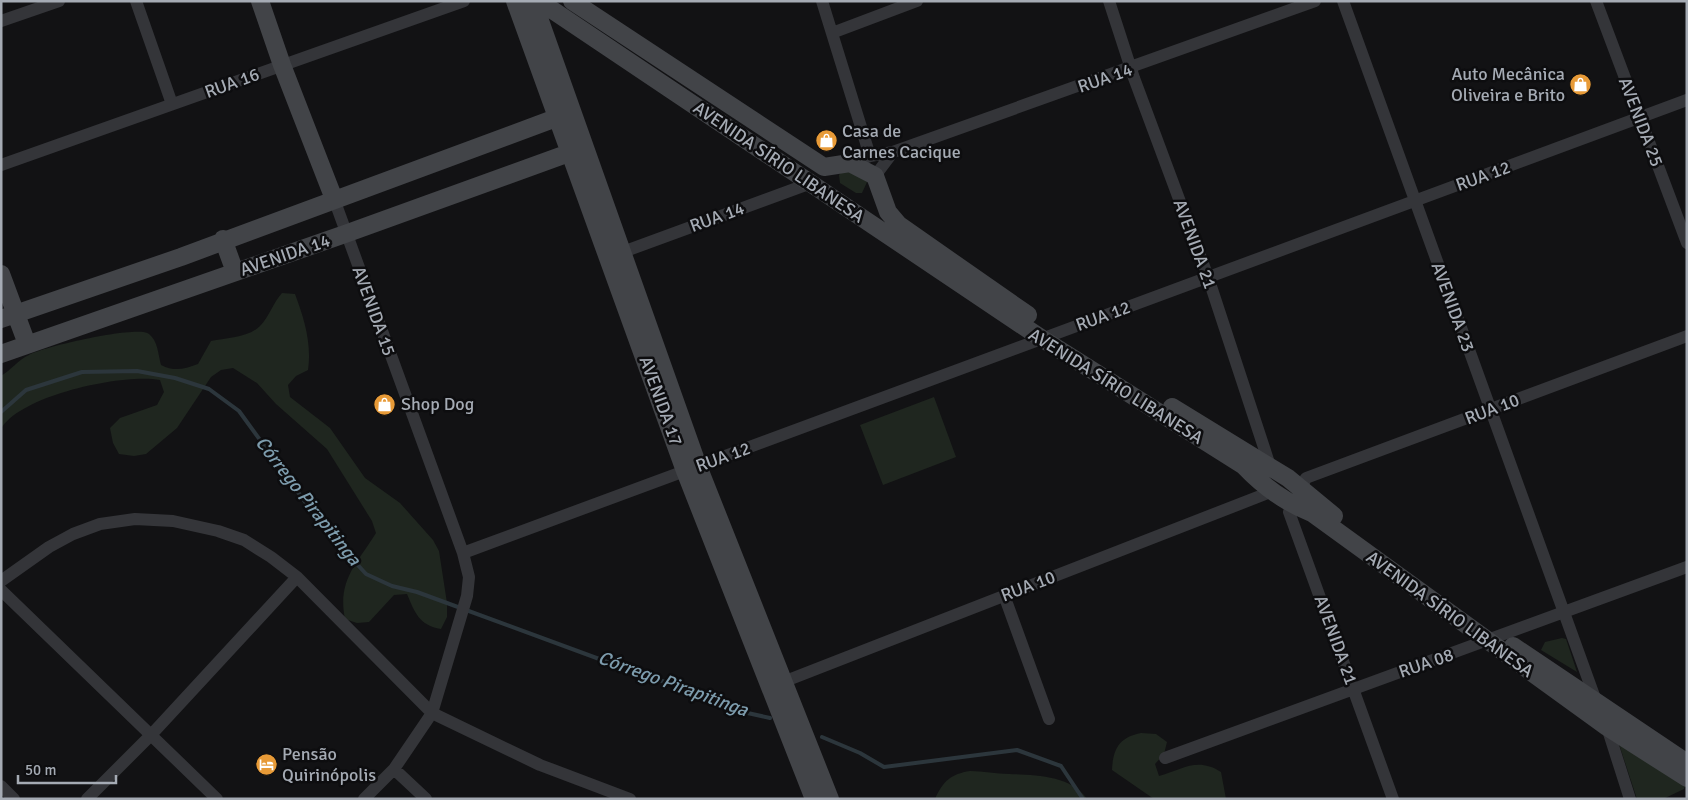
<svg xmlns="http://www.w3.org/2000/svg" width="1688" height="800" viewBox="0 0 1688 800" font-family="Signika,sans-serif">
  <rect width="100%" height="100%" fill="#121214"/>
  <path fill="#1f261f" d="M845,167L867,182L862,193H856L840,183L839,175Z
    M282,293L295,294C304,318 312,344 308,370L296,376L288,385L290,397L330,428L365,478L400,503L433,540L439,551L447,603V617L441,629C419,625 415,613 407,594L394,595L369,622L357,623L345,619C337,580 357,564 376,533L372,521L327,449L276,404L257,383L233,368L221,370L211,377L177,428L146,454L134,456L119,454L113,443L110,428L120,418L157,405L164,392L160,380C124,373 20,395 1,429V376C11,370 18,360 29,355C43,347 138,325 149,334C158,341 158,354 161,365C175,372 184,369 198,364L211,341C226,338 248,338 260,326C269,317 273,303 282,293Z
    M934,397L956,457L883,485L860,425Z
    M1562,638L1566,639L1577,672L1541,650L1545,642Z
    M1141,733L1156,734L1167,742L1164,754L1155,764L1159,776C1184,769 1197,757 1221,772L1226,799H1154L1112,770C1113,748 1120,737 1141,733Z
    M1619,744L1685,786L1684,789L1663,799H1637Z
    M970,771C983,771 996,774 1009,774C1034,775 1071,775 1087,799H935C943,781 951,774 970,771Z"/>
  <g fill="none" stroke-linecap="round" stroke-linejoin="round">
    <path stroke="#2c363c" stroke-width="4" d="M1,412L26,390L82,372L137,371L175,378L209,389L239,411L324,528L366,574L392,586L417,592L640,674L710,696L734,710L770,718
      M822,737L860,753L884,767L1017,750L1061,766L1083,799"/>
    <path stroke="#343539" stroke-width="12" d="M136,1L172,104
      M822,1L870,156
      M1109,1L1134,78L1208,277L1270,466
      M1343,1L1596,701
      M1596,1L1687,243
      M1,21L59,1
      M832,33L917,1
      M850,163L870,156L893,152L1315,1
      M1,165L464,1
      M875,176L893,152
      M334,199L463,553L469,577L467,596L432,713L394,769L364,799
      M623,252L811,183
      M1301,488L1306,478L1687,336
      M1292,504L1289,512L1393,799
      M463,553L1687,100
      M1,581L49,547L73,534L100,524L135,519L173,521L218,531L244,540L271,557L297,577L432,713L540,765L630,799
      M1,590L217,799
      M1004,595L1049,719
      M783,682L1273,491
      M1607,727L1630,799
      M1165,758L1687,567
      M394,769L426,799
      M1,786L14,799
      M87,799L151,735L297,577"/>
    <path stroke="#424448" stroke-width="18" d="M260,1L282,65L334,199
      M515,1L685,471L814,799
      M533,1L698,466L830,799
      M539,1L1041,338L1244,466C1263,486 1286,503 1312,513L1607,727L1687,778
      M572,1L824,167L850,163L875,176L888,212L899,225L1028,315
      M223,239L235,272
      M1,274L27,344
      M1,319L181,257L556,118
      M1,354L345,234L569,153
      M1172,407L1288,478L1334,516
      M1513,646L1687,763"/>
  </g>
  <defs>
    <symbol id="shop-disc" viewBox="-11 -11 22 22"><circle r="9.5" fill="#e79a37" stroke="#0d0d0f"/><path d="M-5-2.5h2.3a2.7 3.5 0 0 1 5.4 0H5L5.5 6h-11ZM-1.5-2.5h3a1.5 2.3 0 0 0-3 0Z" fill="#fff"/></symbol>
    <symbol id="hotel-disc" viewBox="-11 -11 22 22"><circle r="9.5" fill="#e79a37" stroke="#0d0d0f"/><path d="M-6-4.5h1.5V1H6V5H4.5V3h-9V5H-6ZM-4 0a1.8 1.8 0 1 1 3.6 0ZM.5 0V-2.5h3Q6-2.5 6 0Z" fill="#fff"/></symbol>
  </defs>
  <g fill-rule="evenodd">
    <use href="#shop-disc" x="1568" y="72" width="25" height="25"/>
    <use href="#shop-disc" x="814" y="128" width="25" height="25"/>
    <use href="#shop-disc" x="372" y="392" width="25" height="25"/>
    <use href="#hotel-disc" x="254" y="752" width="25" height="25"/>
  </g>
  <g text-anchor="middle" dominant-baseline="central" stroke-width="5" stroke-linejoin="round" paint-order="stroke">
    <g font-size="18" fill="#a5abb4" stroke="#0d0d0f" text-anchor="start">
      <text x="1565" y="74" text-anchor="end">Auto Mecânica<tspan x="1565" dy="21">Oliveira e Brito</tspan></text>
      <text x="842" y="131">Casa de<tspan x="842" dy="21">Carnes Cacique</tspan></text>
      <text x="401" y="404">Shop Dog</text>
      <text x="282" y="754">Pensão<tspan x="282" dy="21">Quirinópolis</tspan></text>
    </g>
    <g font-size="18" fill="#a5abb4" stroke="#0d0d0f">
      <text transform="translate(1105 78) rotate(-19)">RUA 14</text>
      <text transform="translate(232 83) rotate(-20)">RUA 16</text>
      <text transform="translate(1641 122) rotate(69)">AVENIDA 25</text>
      <text transform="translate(779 162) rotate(34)">AVENIDA SÍRIO LIBANESA</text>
      <text transform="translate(1483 176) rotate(-20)">RUA 12</text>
      <text transform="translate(717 217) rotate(-20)">RUA 14</text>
      <text transform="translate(1195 244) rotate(70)">AVENIDA 21</text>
      <text transform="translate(285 255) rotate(-19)">AVENIDA 14</text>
      <text transform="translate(1453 307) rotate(70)">AVENIDA 23</text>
      <text transform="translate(374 311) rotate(70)">AVENIDA 15</text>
      <text transform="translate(1103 316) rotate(-20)">RUA 12</text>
      <text transform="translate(1116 386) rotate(32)">AVENIDA SÍRIO LIBANESA</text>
      <text transform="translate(661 401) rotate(70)">AVENIDA 17</text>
      <text transform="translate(1492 409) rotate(-21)">RUA 10</text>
      <text transform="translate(723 457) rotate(-20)">RUA 12</text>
      <text transform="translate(1028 586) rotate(-21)">RUA 10</text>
      <text transform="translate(1450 614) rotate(36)">AVENIDA SÍRIO LIBANESA</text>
      <text transform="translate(1336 640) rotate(70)">AVENIDA 21</text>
      <text transform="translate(1426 663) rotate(-19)">RUA 08</text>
    </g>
    <g font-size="19" font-style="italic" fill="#7d9cad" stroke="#0d0d0f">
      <text transform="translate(308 501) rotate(52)">Córrego Pirapitinga</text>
      <text transform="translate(673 684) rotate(20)">Córrego Pirapitinga</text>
    </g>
  </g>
  <rect width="1688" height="800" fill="none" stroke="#a5abb4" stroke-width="5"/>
  <path d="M18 775v8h98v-8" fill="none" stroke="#a5abb4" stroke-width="2.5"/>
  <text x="25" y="775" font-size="15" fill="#a5abb4" stroke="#0d0d0f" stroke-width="4" paint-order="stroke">50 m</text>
</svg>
